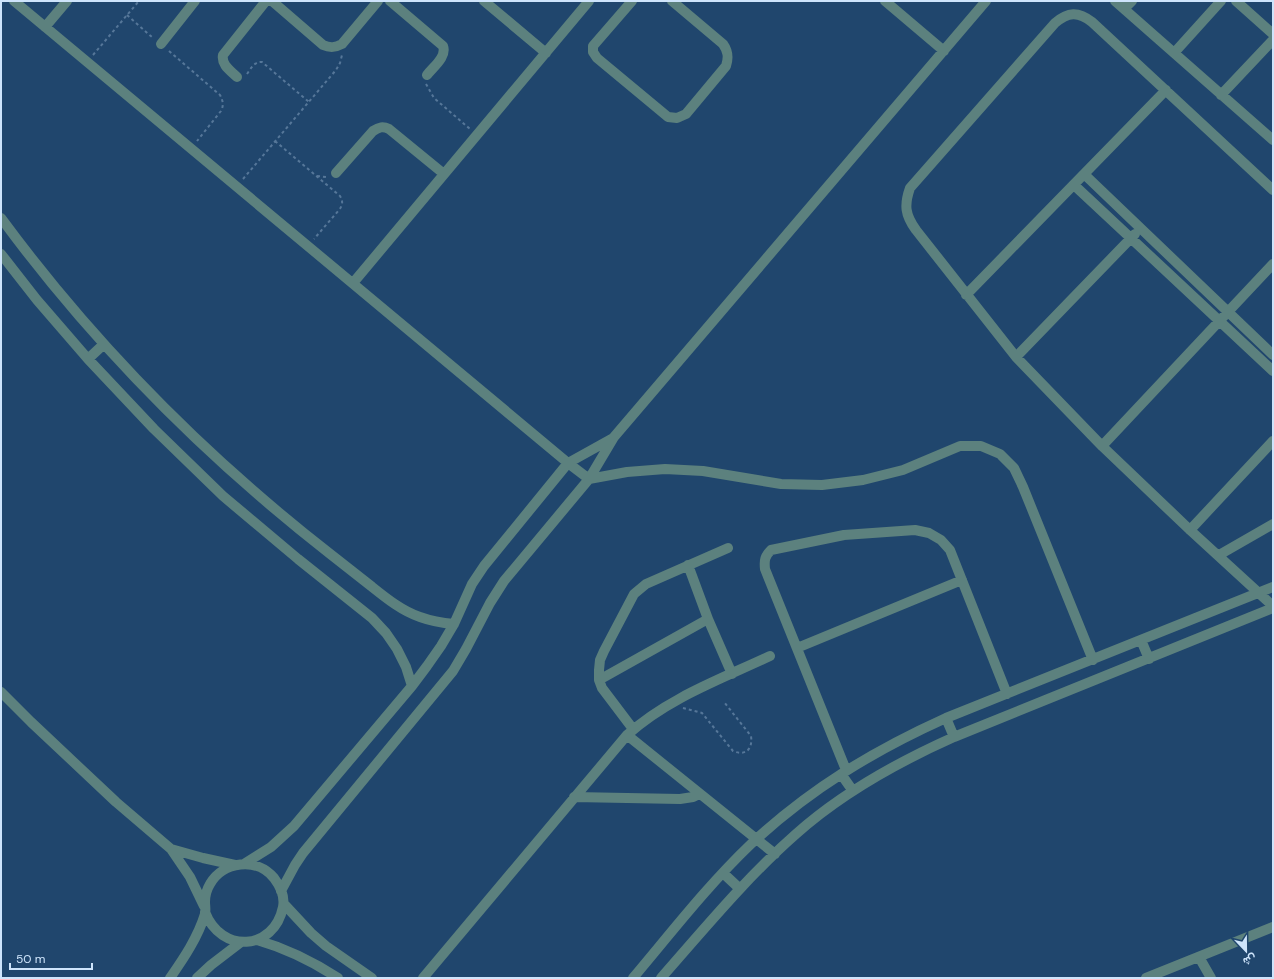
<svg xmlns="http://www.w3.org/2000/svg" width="1274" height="979" viewBox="0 0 1274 979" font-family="'DM Sans',Vazirmatn,sans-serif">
  <rect width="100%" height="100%" fill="#20466d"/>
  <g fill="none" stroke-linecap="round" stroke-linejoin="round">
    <path stroke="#567799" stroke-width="2" stroke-dasharray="3 3" stroke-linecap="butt" d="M127,15L153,38
      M169,51L220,95C223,101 224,105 221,111L197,141
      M93,55L139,1
      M247,74C251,68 255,61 262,62L309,102
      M426,84L434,98L470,129
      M275,141L340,196C343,201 343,205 339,210L314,239
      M317,176L326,177
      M243,179L336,70L340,63L342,55
      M683,708L702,713L733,751C745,756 753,750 751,736L724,702"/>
    <path stroke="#5c817e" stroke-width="10" d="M14,1L568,463L589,479L627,472L665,469L703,471L781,484L822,485L863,480L903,470L960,446H981L1000,454L1014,468L1023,487L1093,660
      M272,1L323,45C330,48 335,48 342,44L378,1
      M390,1L443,46C447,57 433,67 427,75
      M484,1L546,53
      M632,1L593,46V52L597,58L668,117L677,118L686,114L726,66C729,57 728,51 723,44L672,1
      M885,1L944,51
      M1115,1L1273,140
      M1236,1L1273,34
      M1124,9L1132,1
      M45,27L67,1
      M161,44L195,1
      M1174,53L1221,1
      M237,77C231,71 221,65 223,55L266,1
      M1221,95L1273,40
      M336,173L373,131C379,127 383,126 389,129L444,174
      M1084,174L1273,355
      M1074,185L1273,371
      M1273,190L1092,22C1078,11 1068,12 1055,23L910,188C904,205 905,215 916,230L1016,357L1102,446L1190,530L1273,606
      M1,218C94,344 206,457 329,553C343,564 357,575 371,586C386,598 402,611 420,617C431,621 442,623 454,624
      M1,254L37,300L88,359L154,429L223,496L298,559L372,618L386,633L397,649L406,667L412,686
      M353,283L589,1
      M966,295L1166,90
      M1016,357L1135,234
      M88,359L104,344
      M1102,446L1273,264
      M1190,530L1273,441
      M1219,555L1273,524
      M688,565L708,619L732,674
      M1141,640L1149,659
      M797,648L962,580
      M599,680L708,619
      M1,692L31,722L116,802L171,849L190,877L204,906
      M946,718L954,737
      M633,729L602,688L599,680V670L600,660L604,651L634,594L646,584L728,548
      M627,735L775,854
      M846,770L765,569C764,560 765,556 771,550L844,535L915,530L929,533L941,540L950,550L1007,694
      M841,774L853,791
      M574,797L680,799L693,797L699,794
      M171,849L203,858L235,865
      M244,864L271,847L294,826L412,686L427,666L441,646L454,624L472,584L484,566L568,463L613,438
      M723,873L739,888
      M281,891L295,865L303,853L453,671L466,649L490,603L504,581L589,479L614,437L986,1
      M284,904L311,933L326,946L372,978
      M257,940C288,949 312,961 338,978
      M1199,957L1211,978
      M170,978C184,958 198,937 205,914C206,910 205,906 205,902C205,896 207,889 210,884C223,861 257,857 274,878C280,886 285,897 283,907C274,951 221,954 205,912
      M197,978L211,965L241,942
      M423,978L627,735C668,698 721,679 770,656
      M633,978C671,933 708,885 751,844C810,789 873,751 946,718L1273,587
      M661,978C705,928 747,877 796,834C843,792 898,762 954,737L1273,608
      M1146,978L1273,927"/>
  </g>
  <rect width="1274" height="979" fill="none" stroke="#cee4fb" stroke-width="4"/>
  <g transform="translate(1246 951) rotate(158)" stroke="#20466d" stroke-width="3" paint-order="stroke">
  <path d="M0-3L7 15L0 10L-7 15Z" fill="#cee4fb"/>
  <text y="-6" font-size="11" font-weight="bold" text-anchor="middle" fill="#cee4fb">ش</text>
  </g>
  <path d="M10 963v6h82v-6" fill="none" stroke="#cee4fb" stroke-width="2"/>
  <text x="16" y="963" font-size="12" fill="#cee4fb" stroke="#20466d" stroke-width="3" paint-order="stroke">50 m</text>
</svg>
